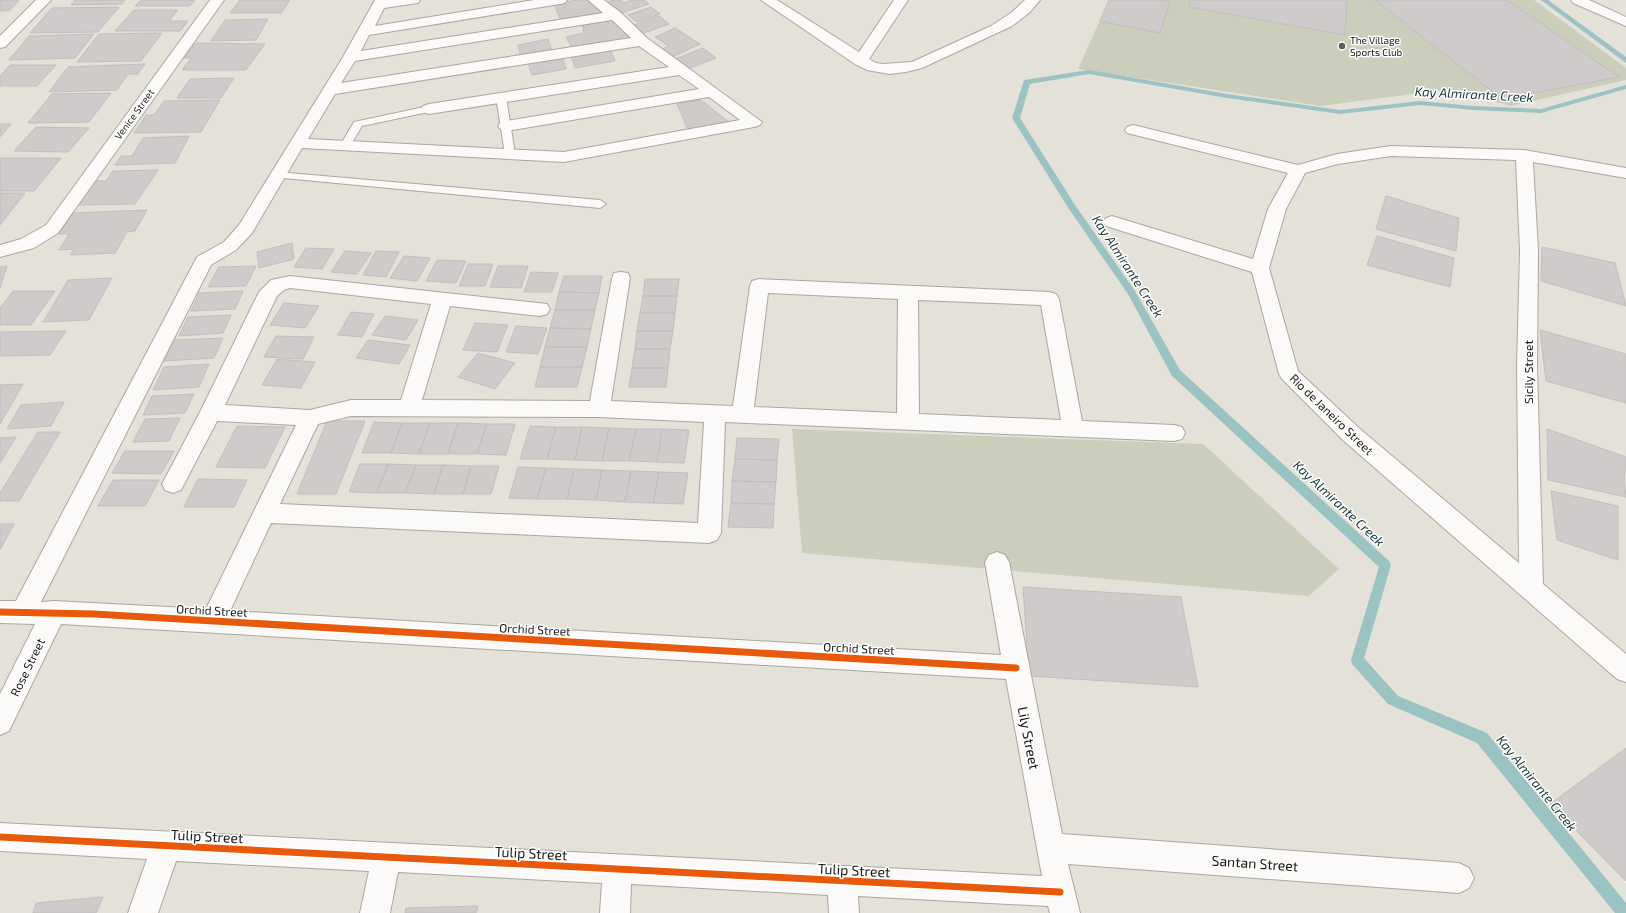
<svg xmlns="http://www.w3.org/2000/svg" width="1626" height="913" viewBox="0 0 1626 913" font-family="'Exo 2',sans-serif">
  <rect width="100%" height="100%" fill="#e4e1d9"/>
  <path fill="#caceba" d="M1109,0H1534L1626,68V80L1511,106L1451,89L1321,106L1078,69Z
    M792,429L1203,444L1339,569L1309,596L802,553Z"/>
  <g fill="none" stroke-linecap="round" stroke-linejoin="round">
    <path fill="#9bc3c3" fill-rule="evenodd" d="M1541,0H1548L1626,57V63Z
      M1089,70L1227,94L1340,110L1420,101L1473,106L1541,109L1626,85V89L1541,113L1473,110L1420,105L1340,114L1227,98L1089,74L1030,84L1020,118L1075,205L1135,291L1180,370L1389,561L1391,565L1364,658L1398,696L1487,733L1626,903V913H1615L1477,743L1388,704L1352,664L1351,660L1379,567L1172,376L1128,294L1069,209L1012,118L1024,80Z"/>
  </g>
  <path fill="#cecbca" stroke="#c1bebe" d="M0,0H19L10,10L0,11Z
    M75,0H125L122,4L71,5Z
    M141,0H195L190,6H135Z
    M240,0H290L281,13H230Z
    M576,0H588L607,15L562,23L554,4Z
    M614,0H620L624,3L632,0H644L649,4L618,14L606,3Z
    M1109,0H1160L1170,2L1160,33L1100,21Z
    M1191,0H1347L1345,35L1189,7Z
    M1375,0H1507L1619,77L1502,99Z
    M119,7L98,32L30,33L52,8Z
    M651,7L660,14L637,22L628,15Z
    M134,10H178L169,21H188L180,31H115Z
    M659,16L669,24L641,34L631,26Z
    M612,18L630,39L572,48L566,37L584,33L582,22Z
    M268,19L256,40L211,41L225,20Z
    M675,28L700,44L672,57L660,50L669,46L655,37Z
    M162,33L141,61L77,62L99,34Z
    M94,34L75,58L9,60L29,36Z
    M548,39L552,51L521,57L518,45Z
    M196,43L265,44L246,70H182L191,58H183Z
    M703,48L716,58L688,69L675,59Z
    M610,49L615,61L575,68L571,55Z
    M562,56L566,69L532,75L528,62Z
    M145,64L138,74H128L117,90L49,92L68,67Z
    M10,65H56L37,86H0V76Z
    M234,78L221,98H177L190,79Z
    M111,93L89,122L28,123L52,94Z
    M220,100L201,132L134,133L146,115H154L164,101Z
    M701,100L729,122L688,130L677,104Z
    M0,124H11L0,137Z
    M36,127L89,128L68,152L14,151Z
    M189,136L175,163L115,165L121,156H132L143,138Z
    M0,158H61L34,191H0Z
    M158,170L135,204L78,205L95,181H106L113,171Z
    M0,193H25L0,225Z
    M1386,196L1459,218L1456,251L1376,229Z
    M147,210L135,231L127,232L115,253L70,255L74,249L59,250L69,234H59L73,213Z
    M1377,236L1454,258L1450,287L1367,265Z
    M292,243L294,259L259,268L257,252Z
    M1542,247L1615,263L1626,306L1541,281Z
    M306,248L334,249L322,269L294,267Z
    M345,251L371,253L357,274L331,272Z
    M376,251L399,252L386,277L363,275Z
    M404,256L430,258L417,281L390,278Z
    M437,260L466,261L456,283L426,281Z
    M468,264H493L485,286H459Z
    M7,266L0,288V267Z
    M256,266L246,286L208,287L219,267Z
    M498,266H528L521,288L490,287Z
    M531,272L558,273L552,292H524Z
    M564,276H602L599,293L559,292Z
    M112,278L89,320L43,322L68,280Z
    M645,279H679L677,296H643Z
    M13,291H55L31,325H0V308Z
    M243,291L235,309L191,311L199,293Z
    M559,292L599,293L595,310H555Z
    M643,296H677L675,313H640Z
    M284,303L319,306L305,328L270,325Z
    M555,310H595L591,329L550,328Z
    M351,312L374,314L362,337L338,335Z
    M640,313H675L673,331H637Z
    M231,315L223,333L179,336L188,317Z
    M385,316L418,320L406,340L372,335Z
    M475,323L508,325L497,352L463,350Z
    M516,326L547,328L538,354L506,352Z
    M550,328L591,329L587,347H545Z
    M1540,330L1626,354V403L1546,381Z
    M66,331L50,355L0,356V332Z
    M637,331H673L670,349H635Z
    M276,336L314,337L303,359L264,357Z
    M223,338L214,358L164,361L173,340Z
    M368,340L410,345L399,364L356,358Z
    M545,347H587L582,367H540Z
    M635,349H670L668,368H632Z
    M478,353L515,363L495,389L458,377Z
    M277,359L315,362L301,388L262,385Z
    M209,364L199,387L153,390L164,367Z
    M540,367H582L577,387H535Z
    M632,368H668L666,387H629Z
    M23,384L0,424V385Z
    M194,394L185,413L143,415L152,396Z
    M64,402L51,426L7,429L21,405Z
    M180,418L169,441L133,442L145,419Z
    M327,421H365L336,494H297Z
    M374,422L402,423L391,453H362Z
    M402,423H430L419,454L391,453Z
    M430,423H458L448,454H419Z
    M458,423L487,424L477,454H448Z
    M487,424H515L506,455L477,454Z
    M237,426L285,427L265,468L216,467Z
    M530,426L556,427L547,459H520Z
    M556,427H582L575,460L547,459Z
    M582,427L609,428L602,461L575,460Z
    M609,428L636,429L629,461H602Z
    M636,429H662L657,462L629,461Z
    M662,429L689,430L684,463L657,462Z
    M1547,429L1626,457L1624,481L1626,497L1548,480Z
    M38,432H60L19,501H0V493Z
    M16,437L0,463V438Z
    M737,438L779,439L777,460L735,459Z
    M125,451H174L161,474L112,473Z
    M735,459L777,460L776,482L732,481Z
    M360,464H388L377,493L349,492Z
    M388,464L416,465L405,493H377Z
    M416,465H443L434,494L405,493Z
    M443,465L471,466L463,494H434Z
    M471,466H499L491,494H463Z
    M518,467L546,468L537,499L509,498Z
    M546,468L574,469L567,499H537Z
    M574,469L602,470L596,500L567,499Z
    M602,470L631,471L625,502L596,500Z
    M631,471L659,472L653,503L625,502Z
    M659,472L688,473L683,504L653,503Z
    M198,479L247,480L234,507H184Z
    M113,480H159L145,506H98Z
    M732,481L776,482L774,504L731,503Z
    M1551,491L1618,506V560L1557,540Z
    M731,503L774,504L773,528L728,527Z
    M0,524H14L0,550Z
    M1023,587L1181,597L1198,687L1029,676Z
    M1626,748V881L1550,804Z
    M103,897L96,913H33L36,903Z
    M478,906L476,913H405L406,908Z"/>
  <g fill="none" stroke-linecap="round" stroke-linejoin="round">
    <defs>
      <path id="service" d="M501,94L506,97L515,154L510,157L505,154L496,97Z
        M429,106L434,109L433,111L362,126L350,146L346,147L341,144L354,122Z
        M277,172L600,200L606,204L600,208L273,177L272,175L273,173Z"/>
      <path id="minor" d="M36,0H51L5,47L0,48V36Z
        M210,0H224L58,233L34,248L0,257V245L21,239L46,225Z
        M375,0H420L418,3L384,8L375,26L534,0H567L565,3L560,4L369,35L361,51L603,13L588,0H604L620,12L647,38L762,122L760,125L754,127L564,162L302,148L252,233L236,250L211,265L41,602L54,601L206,609L296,425L217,421L181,490L173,493L165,490L162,484L200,412L259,292L271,280L290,276L547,304L550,309L547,314L540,316L450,306L422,400L590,401L612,278L614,273L621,272L628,273L630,278L611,401L733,406L750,286L752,281L759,279L1049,292L1056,294L1059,299L1082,421L1174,425L1182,427L1185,433L1182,439L1174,441L725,422L721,533L717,540L709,543L271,523L230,611L1001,655L985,562L989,555L997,552L1005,555L1009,562L1062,834L1459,863L1469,868L1474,878L1469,888L1459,893L1068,864L1080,913H1050L1048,906L858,896L859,913H829L828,895L631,884L630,913H600L602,883L398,872L390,913H360L369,871L176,861L158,913H128L147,859L0,851V823L1042,876L1006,679L61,624L9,731L0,735V694L35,624L0,623V601H16L197,257L224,242L239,225L343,57ZM612,20L631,38L341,83L355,61ZM639,46L669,67L429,104L423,106L421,109L423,112L429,114L679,75L699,89L506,121L500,123L498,126L500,129L506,131L709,97L740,120L564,152L308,139L335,94ZM290,288L431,304L401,400H351L310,410L225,405L277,296L284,290ZM768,293L898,299L897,413L754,407ZM918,300L1041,305L1061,420L919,414ZM351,416L599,417L704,422L698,523L280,504L318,424Z
        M761,0H777L859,52L894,0H908L869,59L876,63L883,64L912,62L991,26L1011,13L1025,0H1040L1030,12L1012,26L922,68L906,72L889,74L867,70L855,64Z
        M1571,0H1589L1626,17V26L1573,3Z
        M1133,125L1298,165L1337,154L1391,146L1524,150L1626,168V178L1533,162L1538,251L1537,366L1543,584L1626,654V682L1617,679L1344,441L1282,379L1279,374L1252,272L1106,226L1103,222L1106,218L1112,216L1253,259L1268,209L1288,173L1127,133L1125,130L1127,127ZM1391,156L1516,160L1520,251L1517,366L1519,563L1360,429L1298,371L1269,268L1286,209L1305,173L1338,164Z"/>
    </defs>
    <use href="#service" stroke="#aaa7a1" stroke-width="2"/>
    <use href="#minor" stroke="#aaa7a1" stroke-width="2"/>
    <use href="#service" fill="#fbfaf9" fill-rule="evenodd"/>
    <use href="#minor" fill="#fbfaf9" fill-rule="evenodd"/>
    <defs>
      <path id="cycleway" d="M0,612L94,614L1016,668
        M0,837L1060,892"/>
    </defs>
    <use href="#cycleway" stroke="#fff" stroke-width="10"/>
    <use href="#cycleway" stroke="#e8590c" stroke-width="7"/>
  </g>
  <circle fill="#605e58" stroke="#fff" stroke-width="1.5" cx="1342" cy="46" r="4"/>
  <g text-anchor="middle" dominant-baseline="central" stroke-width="3" stroke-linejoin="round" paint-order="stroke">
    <g font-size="10" fill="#191712" stroke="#fff" text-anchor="start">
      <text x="1350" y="40">The Village<tspan x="1350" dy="12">Sports Club</tspan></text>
    </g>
    <g font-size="10" fill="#191712" stroke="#fff">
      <text transform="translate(134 114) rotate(-54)">Venice Street</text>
    </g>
    <g font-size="12" fill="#191712" stroke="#fff">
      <text transform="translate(1528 372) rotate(-90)">Sicily Street</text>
      <text transform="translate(1332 414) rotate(44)">Rio de Janeiro Street</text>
      <text transform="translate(212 610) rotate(3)">Orchid Street</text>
      <text transform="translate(535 629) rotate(3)">Orchid Street</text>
      <text transform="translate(859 648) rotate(3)">Orchid Street</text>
      <text transform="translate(27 667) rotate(-64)">Rose Street</text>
    </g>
    <g font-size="13" font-style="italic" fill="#163537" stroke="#fff">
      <text transform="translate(1474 94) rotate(3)">Kay Almirante Creek</text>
      <text transform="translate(1128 266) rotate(57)">Kay Almirante Creek</text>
      <text transform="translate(1339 503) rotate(43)">Kay Almirante Creek</text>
      <text transform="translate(1537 783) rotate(51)">Kay Almirante Creek</text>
    </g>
    <g font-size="14" fill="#191712" stroke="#fff">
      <text transform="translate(1029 738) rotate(79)">Lily Street</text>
      <text transform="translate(207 836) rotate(3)">Tulip Street</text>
      <text transform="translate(531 853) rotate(3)">Tulip Street</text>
      <text transform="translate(1255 863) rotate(4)">Santan Street</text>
      <text transform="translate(854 870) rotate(3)">Tulip Street</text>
    </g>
  </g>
</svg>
